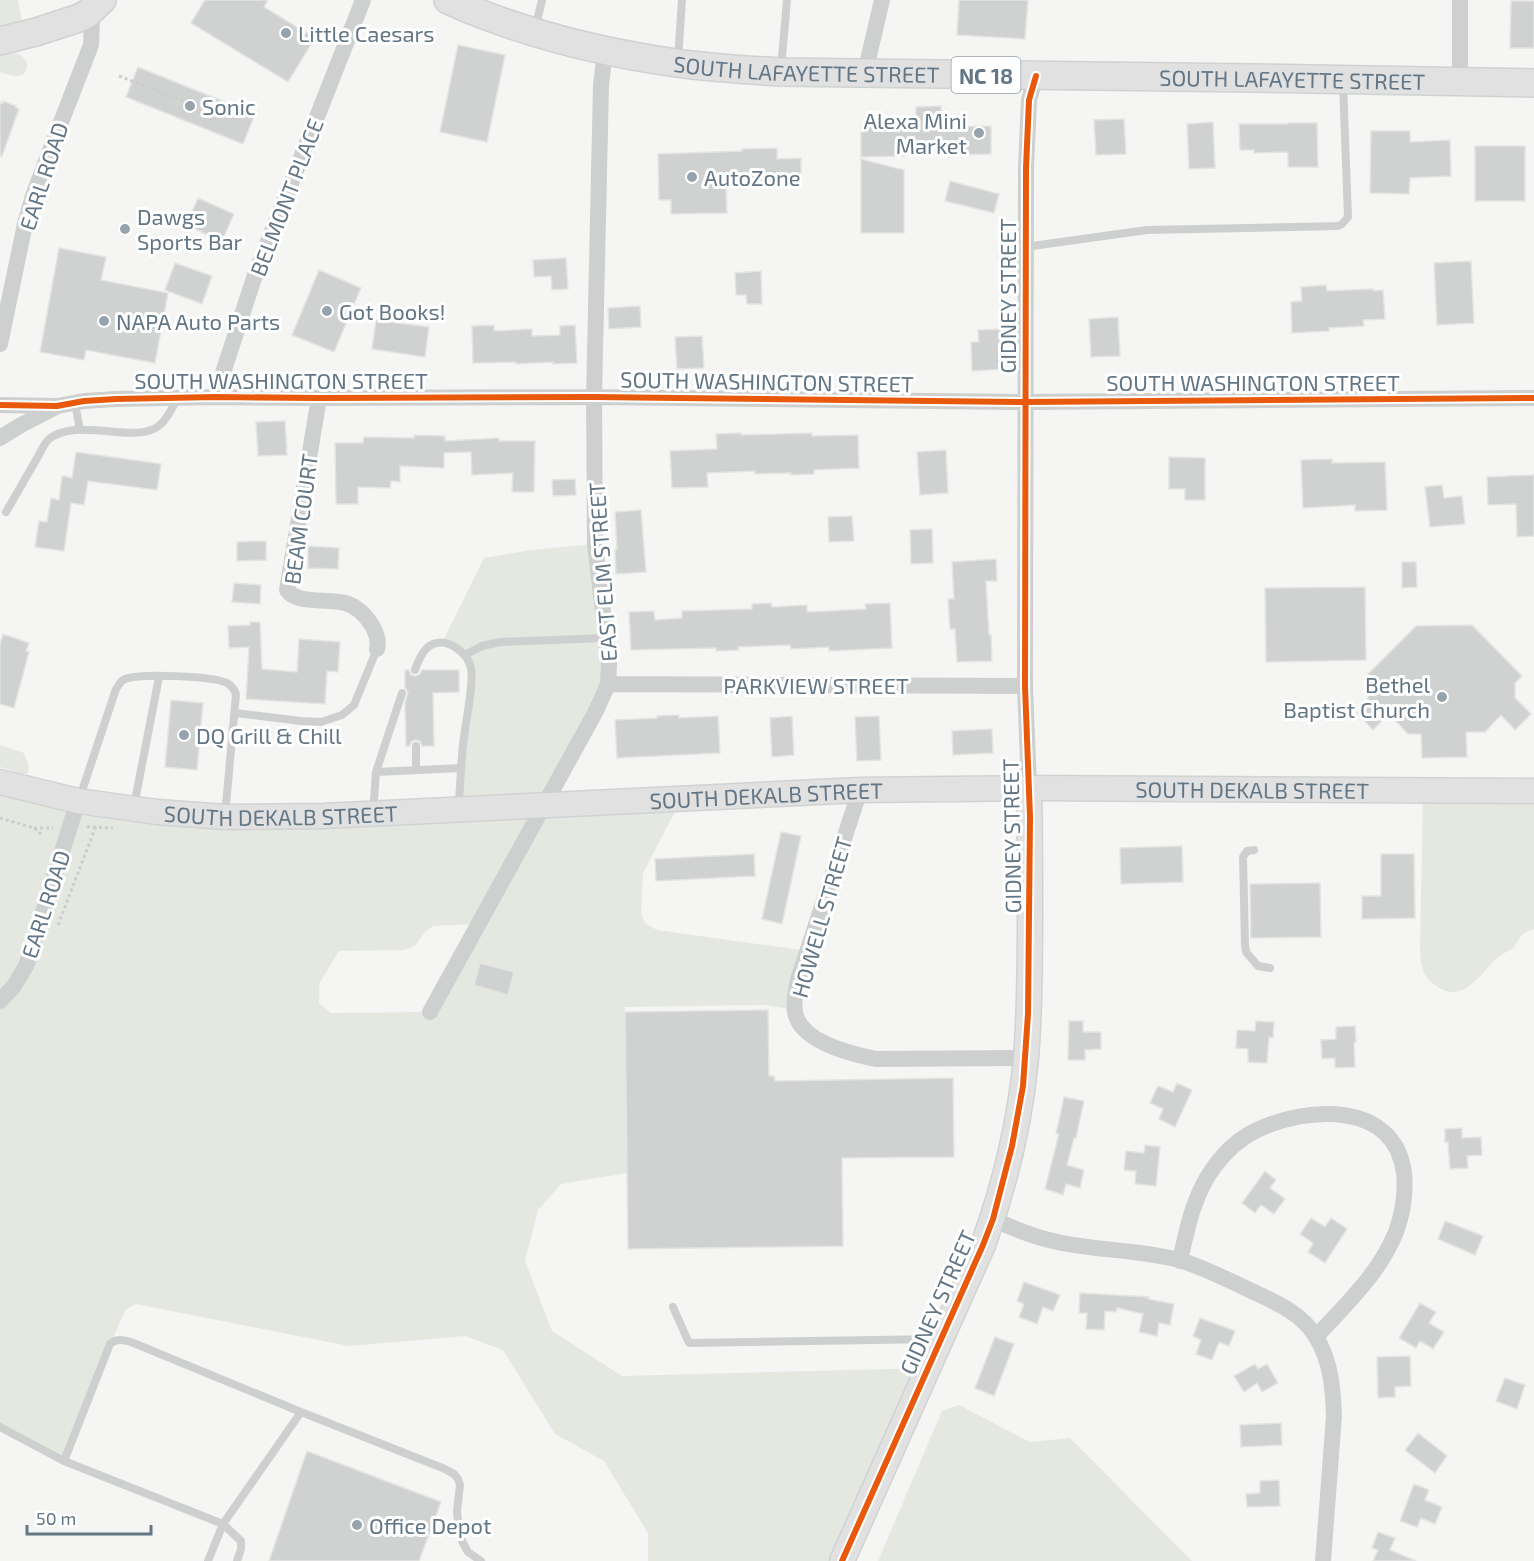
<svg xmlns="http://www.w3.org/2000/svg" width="1534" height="1561" viewBox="0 0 1534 1561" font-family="'Exo 2',sans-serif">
  <rect width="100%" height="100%" fill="#f5f5f3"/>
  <path fill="#e4e8e1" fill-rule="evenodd" d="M0,0H18L22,22L0,27Z
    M11,51L22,56L27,63C27,82 12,76 0,72V54Z
    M595,544L608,684L543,806L681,800L643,873L641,913L645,923L657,930L808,951L795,1010L766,1005L625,1007L627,1173L561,1184L538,1210L525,1261L552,1331L622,1376L929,1368L843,1561H648V1533L604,1461L555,1434L503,1350L465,1336L349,1346L136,1304L126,1309L108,1349L64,1461L0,1427V782L157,812L458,810L471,684L465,655L442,643L484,558L531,550ZM477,924L429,1012L331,1013L319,1003V984L339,951L404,950L415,946L425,932L433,926Z
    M0,745L24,753L29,767L28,773L23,774L0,767Z
    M1423,790L1534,791V929C1528,931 1522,934 1519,939C1518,940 1515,946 1514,947C1510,951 1503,953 1498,957C1481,972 1464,1007 1435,985C1421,975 1421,964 1420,948Z
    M959,1405L1030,1442L1070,1438L1192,1561H878L942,1411Z"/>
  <path fill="#d0d1d1" stroke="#e4e4e3" stroke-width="1.5" d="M205,0H268L264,7L315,38L288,82L191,23Z
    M959,0H1028L1025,39L957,35Z
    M1511,1H1534V48H1510Z
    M458,45L505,55L487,142L440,132Z
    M138,67L255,114L243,144L126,97Z
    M3,101L16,106L15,107L19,109L2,156H0V102L3,103Z
    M941,106V127L991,126V154L940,155V142L904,143V156L861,157V126H916V107Z
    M1124,119L1126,154L1096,155L1094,120Z
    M1213,122L1215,168L1189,169L1187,124Z
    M1288,123H1317L1318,167H1288V152L1254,153V150H1240L1239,124H1288Z
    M1371,131H1410V142L1450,140L1451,176L1410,178L1409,194L1370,193Z
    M1475,146H1525V201H1475Z
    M777,148V159L801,158V174H776V185L726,186L727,213L671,214V200H659L658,154L742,151V149Z
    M861,159L904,170V233H861Z
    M950,181L999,194L994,213L945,201Z
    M198,198L234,214L222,241L186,225Z
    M59,248L106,257L101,280L168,293L155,363L86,350L84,360L40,352Z
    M566,258L568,289L552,290L551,276L534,277L533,260Z
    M1471,261L1474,323L1437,325L1434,263Z
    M175,263L212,276L202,304L165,290Z
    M319,270L361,288L334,352L292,335Z
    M761,271L762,304H747L746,295H736L735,273Z
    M1326,285L1327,291L1373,289V291L1383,290L1385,319L1363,320L1364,326L1329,328V331L1292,333L1291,302L1302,301L1301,287Z
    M640,306L641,327L609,329L608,308Z
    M1118,317L1120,356L1091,357L1089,319Z
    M376,320L429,327L425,357L372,349Z
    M494,325V331L532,329V336L560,335V326L575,325L577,363L553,364V362L516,364V362L473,363L472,326Z
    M1004,329L1006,369L972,371L971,342H979L978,330Z
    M702,336L704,368L677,369L675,337Z
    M285,421L287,455L258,456L256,422Z
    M741,433V435L812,433V436L858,435L859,468L814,470V474L791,475V473L755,474V471L707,473L708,487L672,488L670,451L717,449L716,434Z
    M414,435L445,436V441L499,438V441H535L534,492H512L513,473L472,475L471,452L444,453V468L400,466V482L391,481L390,488L358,487V504H336L335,443H363L364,437L414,438Z
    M946,450L948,493L920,495L917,452Z
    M76,452L161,464L157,490L88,481L84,505L71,503L64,551L35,547L39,521L47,522L51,498L59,500L62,476L72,478Z
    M1169,457L1205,458V500H1185V489H1169Z
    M1332,459V463L1385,462L1387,510L1355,511V505L1303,508L1301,460Z
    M1534,475V536L1517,537L1516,504L1488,505L1487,477Z
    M575,479L576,495L553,496L552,480Z
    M1442,485L1444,498L1462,496L1465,524L1430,527L1425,487Z
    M641,510L646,572L616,574L615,549H617L615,512Z
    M852,516L854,541L829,542L828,517Z
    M932,529L933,563L911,564L910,530Z
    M266,541V560L237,561V542Z
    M308,546L339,548L338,569L308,568Z
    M996,559L997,581H986L989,635H991L992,661L957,662L955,629H950L948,599H954L952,562Z
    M1402,562H1416L1417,587L1402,588Z
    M234,583L261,585L260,604L232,602Z
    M1365,587L1366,660L1266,662L1265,588Z
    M771,603L772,607L807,605V612L866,609L865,604L890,603L892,648L829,651V647L791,649L790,645L738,647L739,650L716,651V648L631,650L629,612L654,611L655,620L682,618V611L752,609V604Z
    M250,622H260L262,669L297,672L299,639L340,642L338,672L327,671L325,704L246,699L249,647L229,648L228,626L250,625Z
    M1472,625L1522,676L1515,683V698L1531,714L1515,730L1501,715L1485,732H1466L1467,757L1422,758L1421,734H1408L1389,714L1373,730L1357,713L1368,702V674L1416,626Z
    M3,634L29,643L26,651L29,652L14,708L0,704V644Z
    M405,670H409L411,675L416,676L420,674L422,670H459V692L433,693L434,746H422L420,741L415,740L411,742L410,746H406L405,703L408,692L405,688Z
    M171,700L203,703L197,770L165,767Z
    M679,715V718L718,716L720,753L617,758L615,720L657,718V716Z
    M792,716L794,755L772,757L770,718Z
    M879,716L881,760L857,761L855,717Z
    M992,729L993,753L953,755L952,731Z
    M781,832L801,836L782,924L762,919Z
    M1182,846L1183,882L1121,884L1120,848Z
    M754,854L755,876L656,881L655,859Z
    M1381,854H1414L1415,918L1362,919V896H1381Z
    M1320,883L1321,937L1251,938L1250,884Z
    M480,963L514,972L508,995L474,985Z
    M768,1010L769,1076H774L775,1081L953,1078L954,1157L842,1158L843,1246L628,1249L625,1012Z
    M1069,1021H1083V1032H1101V1049L1085,1050V1060H1068Z
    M1256,1021L1274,1022L1273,1038L1269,1037L1267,1063L1248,1062V1049L1236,1048L1237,1030L1255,1031Z
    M1355,1026L1356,1042H1354L1355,1067L1335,1068V1058L1322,1059L1321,1040L1336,1039V1027Z
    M1177,1083L1192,1090L1175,1127L1159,1119L1163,1109L1150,1103L1158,1086L1173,1092Z
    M1064,1097L1084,1101L1076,1138H1074L1067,1165L1084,1170L1080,1188L1066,1184L1063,1195L1045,1189L1059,1134H1056Z
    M1462,1128V1138L1481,1137L1482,1155L1467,1156L1468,1168L1450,1169L1448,1142H1445V1129Z
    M1145,1145L1160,1147L1156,1186L1135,1184L1136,1171L1124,1170L1126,1151L1144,1153Z
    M1265,1171L1276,1180L1270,1188L1285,1199L1274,1214L1261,1205L1255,1213L1242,1203Z
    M1311,1218L1325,1227L1331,1218L1347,1229L1325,1263L1308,1252L1313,1243L1300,1234Z
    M1445,1221L1483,1236L1475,1255L1438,1239Z
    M1024,1282L1060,1295L1053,1311L1043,1307L1037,1324L1019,1317L1024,1304L1017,1301Z
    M1080,1293L1149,1297L1148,1299L1174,1304L1170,1325L1159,1323L1157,1336L1139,1332L1143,1314L1117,1308L1116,1312L1105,1311L1104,1330L1086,1329L1087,1313H1079Z
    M1420,1303L1436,1312L1429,1323L1444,1332L1433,1349L1420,1341L1416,1348L1399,1338Z
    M1200,1318L1235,1331L1229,1346L1219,1342L1212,1360L1196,1354L1201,1340L1193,1336Z
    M995,1337L1014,1344L994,1396L975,1388Z
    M1410,1356L1411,1386L1395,1387V1397L1378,1398L1377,1357Z
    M1255,1364L1258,1369L1267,1364L1278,1383L1262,1392L1257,1383L1244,1392L1234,1376Z
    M1505,1378L1525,1385L1517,1409L1496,1401Z
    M1281,1423L1282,1445L1241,1447L1240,1425Z
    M1418,1433L1447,1456L1435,1473L1405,1450Z
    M307,1451L441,1502L419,1561H269Z
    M1279,1480L1280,1506L1247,1507L1246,1494L1260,1493V1481Z
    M1414,1484L1429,1490L1425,1500L1442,1507L1435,1524L1421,1518L1417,1527L1400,1521Z
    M1378,1532L1395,1538L1390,1550L1416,1561H1373L1378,1550L1372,1548Z"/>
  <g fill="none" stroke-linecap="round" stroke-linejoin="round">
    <defs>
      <g id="secondary">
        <path id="s1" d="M0,782L78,801L157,812L225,817L324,816L860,790L1029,788L1534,791"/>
        <path d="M842,1561L983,1245C1005,1185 1020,1122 1026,1058C1030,1010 1030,961 1030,912C1030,871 1030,829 1029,788"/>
      </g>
      <g id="primary">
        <path id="s2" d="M448,0C521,33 598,52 676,63C711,68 746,70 781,72L1252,78L1534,83"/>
        <path d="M0,41L36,32L79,18L87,14L102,0"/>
      </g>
    </defs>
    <use href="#secondary" stroke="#d1d3d3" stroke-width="27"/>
    <use href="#primary" stroke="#d0d2d2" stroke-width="30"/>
    <path stroke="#cccdcd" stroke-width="3" stroke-dasharray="3 3" stroke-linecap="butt" d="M119,76L198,107
      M0,818L34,828L41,834
      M87,827L113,828
      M34,828H53
      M58,925L96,826"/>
    <path stroke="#ced0d0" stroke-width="8" d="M535,29L542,0
      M678,60L682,0
      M781,69L787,0
      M1025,247L1147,230L1338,226L1342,224L1348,217L1343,83
      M75,403L80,430
      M6,512C16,495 26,477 36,460C40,454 43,445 48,440C76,415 136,446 160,425C168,418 173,406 178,398
      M465,655L482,646L500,642L606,638
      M415,670C418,661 423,648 433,644C448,638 468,653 471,668C474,685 466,719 464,737C461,760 460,783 459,806
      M235,713L301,721L321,722L342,715L354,705L377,649
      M416,746V770
      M376,772L461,768
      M79,800L116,689C119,685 120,681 125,679C140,673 213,676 227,683C232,686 234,689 236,694L225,816
      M134,806L159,677
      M373,813L376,772L402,693
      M1254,850L1247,851L1243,857L1245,944L1246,952L1258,966L1270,968
      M673,1307L689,1343L938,1339
      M0,1427L64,1461L223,1524L241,1541V1549L237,1561
      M64,1461L110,1344C116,1338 124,1340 131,1342L301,1412L445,1469L454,1474L458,1479L460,1485L457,1511L459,1532L463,1543L468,1552L481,1561
      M208,1561L223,1524L301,1412"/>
    <path stroke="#ced0d0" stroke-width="16" d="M865,73L882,0
      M1460,81V0
      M0,344L25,224L33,196L46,161L91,45L92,20L90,11
      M215,397L256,272L363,0
      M319,398L287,590C297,605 329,598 345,603C357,606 367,617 373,627C377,635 379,641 377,649
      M0,405L57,406L84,401L116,399L215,397L319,398L594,397L1025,402L1534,398
      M0,438L21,425L54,408
      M608,684L1025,686
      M1029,788L1025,686L1026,168L1029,100L1036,76
      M860,790L798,980C796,990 793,1002 795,1012C800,1042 851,1054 876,1059L1026,1058
      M0,1001L14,986L26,966L78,801
      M430,1012L596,711L608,684L609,663L595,544L594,397L601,85L605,51
      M993,1219C1012,1228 1032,1236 1053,1241C1094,1251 1137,1249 1179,1260C1204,1267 1234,1283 1258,1294C1280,1304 1304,1316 1316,1337C1331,1361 1333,1389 1334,1416L1323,1561
      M1180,1261C1187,1228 1194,1194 1214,1167C1225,1152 1239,1139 1255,1131C1305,1106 1395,1100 1404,1173C1406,1194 1403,1213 1396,1232C1379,1274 1346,1304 1316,1337"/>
    <use href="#secondary" stroke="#e1e1e2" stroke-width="24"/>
    <use href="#primary" stroke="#e1e1e2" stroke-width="27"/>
    <defs>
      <path id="cycleway" d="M0,405L57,406L84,401L116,399L215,397L319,398L594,397L1025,402L1534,398
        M842,1561L983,1245L993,1219L1012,1146L1023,1086L1028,1014L1030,817L1025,686L1026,168L1029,100L1036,76"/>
    </defs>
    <use href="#cycleway" stroke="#fff" stroke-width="10"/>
    <use href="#cycleway" stroke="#e8590c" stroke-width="6"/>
  </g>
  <g fill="#96a2ac" stroke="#fff" stroke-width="2">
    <circle cx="286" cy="33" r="6"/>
    <circle cx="190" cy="106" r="6"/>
    <circle cx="979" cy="133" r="6"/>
    <circle cx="692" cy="177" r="6"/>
    <circle cx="125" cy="229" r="6"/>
    <circle cx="327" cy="311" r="6"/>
    <circle cx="104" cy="321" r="6"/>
    <circle cx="1442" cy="697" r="6"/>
    <circle cx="184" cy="735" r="6"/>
    <circle cx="357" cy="1525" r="6"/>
  </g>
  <g text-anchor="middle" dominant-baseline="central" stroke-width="6" stroke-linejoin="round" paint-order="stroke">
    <rect fill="#fff" stroke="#929faa" stroke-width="1.5" x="951.5" y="57" width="69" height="36" rx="4.5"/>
    <g font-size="21" font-weight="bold" fill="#637685">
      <text x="986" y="75">NC 18</text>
    </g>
    <g font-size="22" fill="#637685" stroke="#fff" text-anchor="start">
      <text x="298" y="33">Little Caesars</text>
      <text x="202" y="106">Sonic</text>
      <text x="967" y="120" text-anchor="end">Alexa Mini<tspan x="967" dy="25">Market</tspan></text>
      <text x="704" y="177">AutoZone</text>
      <text x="137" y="216">Dawgs<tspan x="137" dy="25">Sports Bar</tspan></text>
      <text x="339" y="311">Got Books!</text>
      <text x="116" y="321">NAPA Auto Parts</text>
      <text x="1430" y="684" text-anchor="end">Bethel<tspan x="1430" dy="25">Baptist Church</tspan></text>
      <text x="196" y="735">DQ Grill &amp; Chill</text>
      <text x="369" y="1525">Office Depot</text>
    </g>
    <g font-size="22" fill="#637685" stroke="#fff">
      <text stroke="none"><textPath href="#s2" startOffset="368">SOUTH LAFAYETTE STREET</textPath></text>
      <text stroke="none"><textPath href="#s2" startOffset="854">SOUTH LAFAYETTE STREET</textPath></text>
      <text transform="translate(43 176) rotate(-72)">EARL ROAD</text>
      <text transform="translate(286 197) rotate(-69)">BELMONT PLACE</text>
      <text transform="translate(1007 296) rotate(-90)">GIDNEY STREET</text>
      <text x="281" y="380">SOUTH WASHINGTON STREET</text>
      <text transform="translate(767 381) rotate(1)">SOUTH WASHINGTON STREET</text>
      <text x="1253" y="382">SOUTH WASHINGTON STREET</text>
      <text transform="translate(300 519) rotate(-82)">BEAM COURT</text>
      <text transform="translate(602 572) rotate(-94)">EAST ELM STREET</text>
      <text x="816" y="685">PARKVIEW STREET</text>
      <text stroke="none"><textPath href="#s1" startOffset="1256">SOUTH DEKALB STREET</textPath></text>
      <text stroke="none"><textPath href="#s1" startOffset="770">SOUTH DEKALB STREET</textPath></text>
      <text stroke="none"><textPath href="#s1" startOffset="284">SOUTH DEKALB STREET</textPath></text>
      <text transform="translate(1011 836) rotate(-91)">GIDNEY STREET</text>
      <text transform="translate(45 904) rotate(-72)">EARL ROAD</text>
      <text transform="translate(821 917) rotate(-74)">HOWELL STREET</text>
      <text transform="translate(937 1302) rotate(-66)">GIDNEY STREET</text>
    </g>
  </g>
  <path d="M27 1525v9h124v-9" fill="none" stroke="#637685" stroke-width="3"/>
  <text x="36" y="1525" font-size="18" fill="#637685" stroke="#ffffff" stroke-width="4.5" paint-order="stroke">50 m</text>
</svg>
